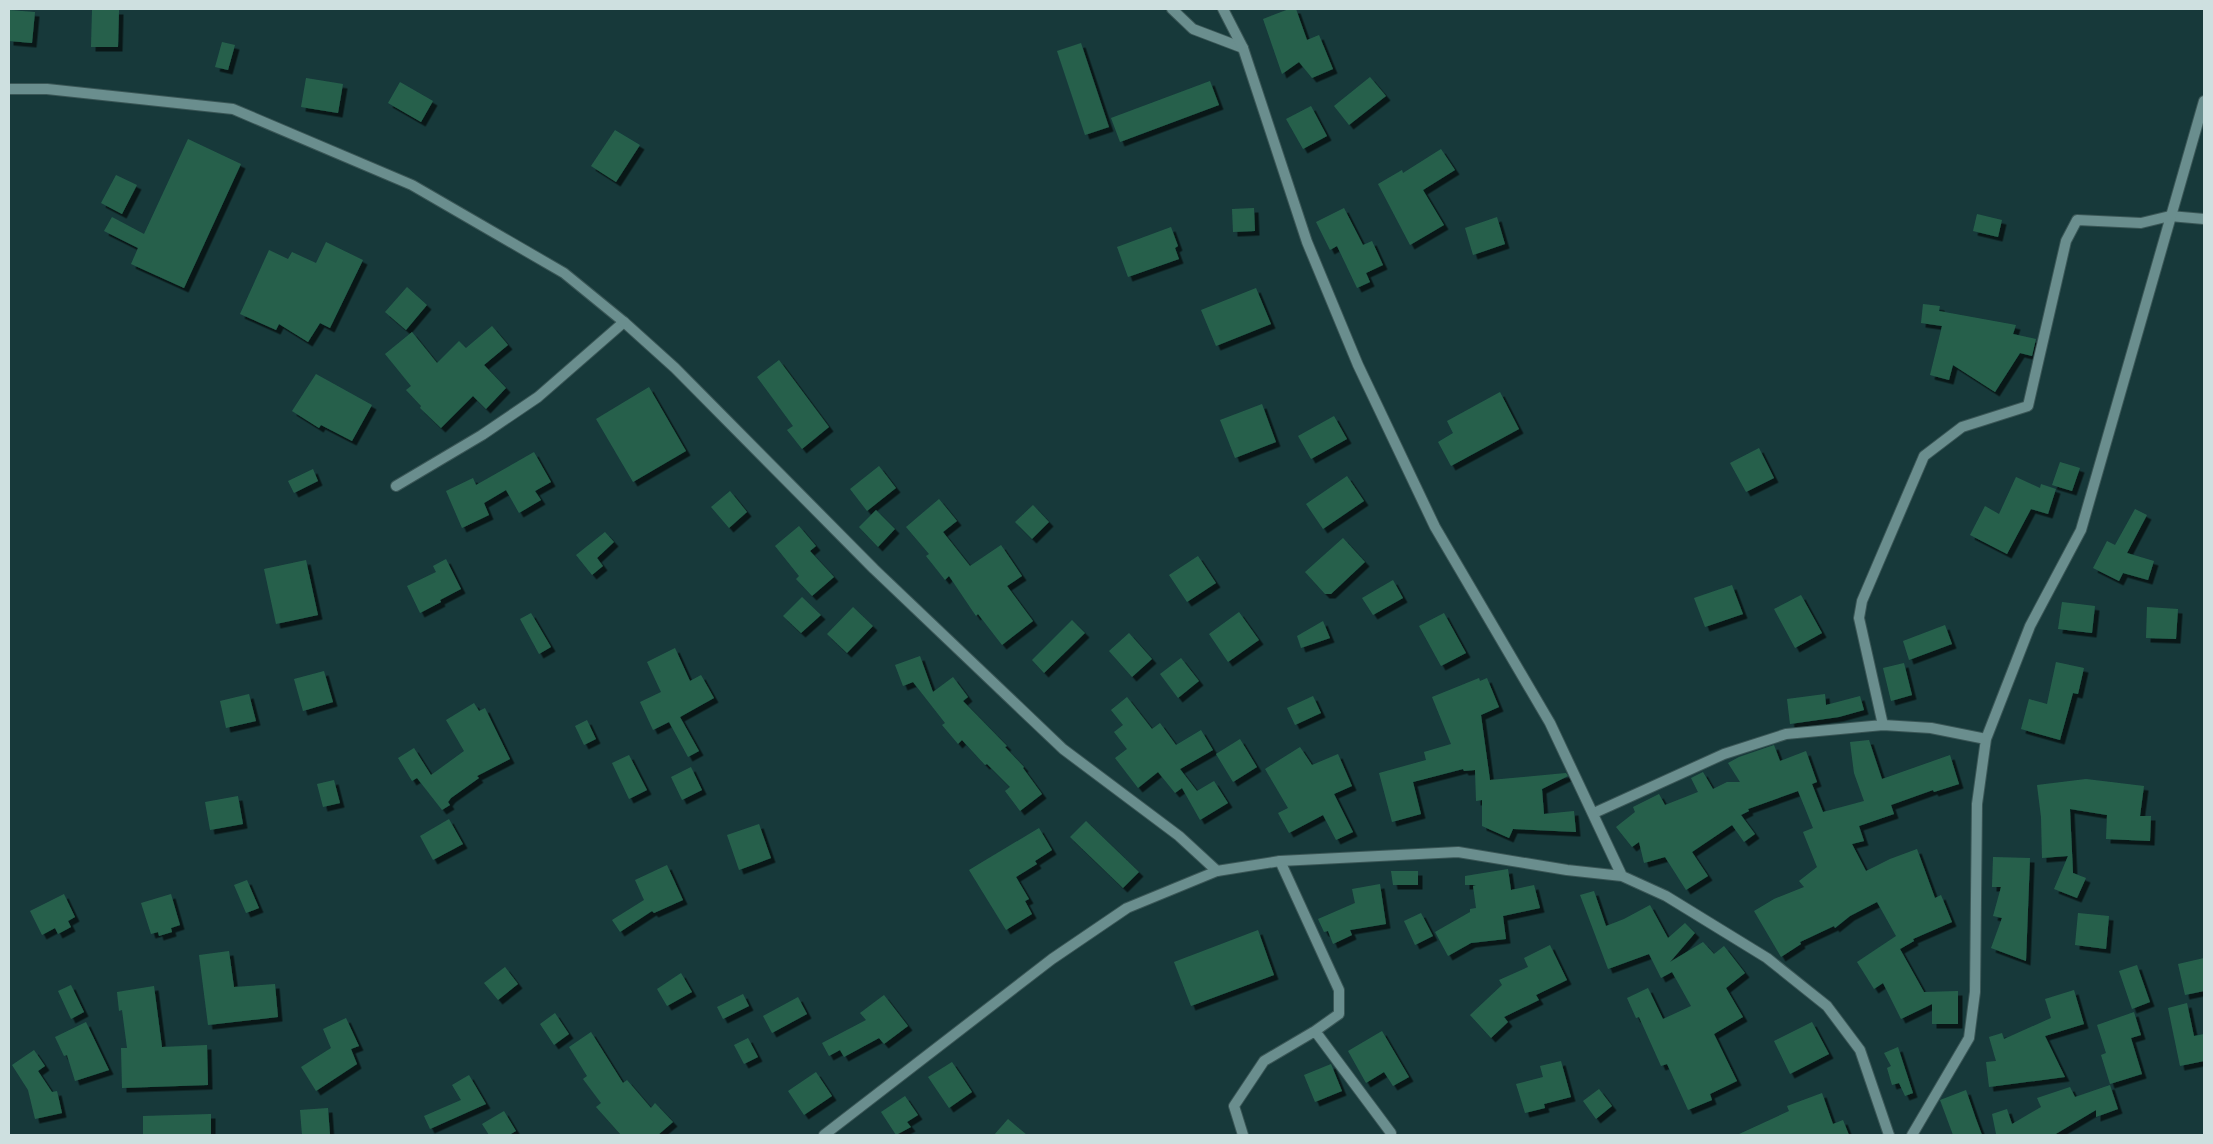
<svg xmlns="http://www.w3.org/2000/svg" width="2213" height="1144" viewBox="0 0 2213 1144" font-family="'DejaVu Sans',sans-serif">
  <defs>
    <filter id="shadow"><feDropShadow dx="4.5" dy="4.5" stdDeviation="0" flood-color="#0009"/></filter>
  </defs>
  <rect width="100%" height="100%" fill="#17393a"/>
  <path fill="#26614c" filter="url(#shadow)" d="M1289,9H1296L1307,40L1319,35L1333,69L1312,78L1299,62L1282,74L1263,19Z
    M9,10L35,12L32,43L9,41Z
    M92,10H119L118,47H91Z
    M222,42L235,45L228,70L215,67Z
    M1081,43L1109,127L1085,135L1057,51Z
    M1370,77L1386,96L1349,125L1334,106Z
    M306,78L343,84L338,113L301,107Z
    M1210,81L1219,105L1120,142L1111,118Z
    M400,82L433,101L421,122L388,103Z
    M1311,106L1327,136L1303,149L1286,119Z
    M615,130L640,145L616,182L591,166Z
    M188,139L241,164L184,288L131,264L138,248L104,231L112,217L144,234Z
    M1441,149L1455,170L1423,190L1444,225L1410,245L1378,184L1402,170L1403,173Z
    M116,175L137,185L122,214L101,203Z
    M1254,208L1255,231L1233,232L1232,209Z
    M1344,208L1363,245L1372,241L1383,265L1366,273L1370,282L1357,288L1337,246L1330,250L1316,222Z
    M1977,214L2002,220L1998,237L1973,231Z
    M1497,217L1505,244L1473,255L1465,228Z
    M1171,227L1178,246L1175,248L1179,259L1128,277L1117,247Z
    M326,242L363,260L330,328L320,323L308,342L279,324L276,330L240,314L269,250L288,259L292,252L316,263Z
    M407,287L427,305L406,330L385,312Z
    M1256,288L1271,324L1216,346L1201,310Z
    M1923,304L1940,306L1939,311L2016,325L2013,334L2036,339L2032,356L2020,353L1995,392L1953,365L1949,380L1930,375L1942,326L1921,323Z
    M492,326L508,345L484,365L506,388L486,409L473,396L441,428L420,408L421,406L406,390L411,386L385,354L412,332L437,363L459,341L466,348Z
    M779,360L829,427L802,449L787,430L793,426L757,377Z
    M316,374L372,405L352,441L321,425L319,428L292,411Z
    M649,387L686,451L633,482L596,419Z
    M1500,392L1519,429L1451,466L1438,442L1453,433L1447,421Z
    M1262,404L1276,442L1235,458L1220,420Z
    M1334,416L1347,439L1311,459L1298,436Z
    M1759,448L1774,478L1746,492L1730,463Z
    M534,452L551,482L535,491L541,500L519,513L506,490L484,503L489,515L462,528L446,491L473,478L476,485Z
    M2060,462L2080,468L2072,491L2052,485Z
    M879,466L896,488L867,511L850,489Z
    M313,469L318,481L294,493L288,481Z
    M1347,476L1364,501L1323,529L1306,504Z
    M2016,477L2040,488L2041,484L2056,489L2048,514L2031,509L2007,554L1970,535L1985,506L1999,514Z
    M730,491L747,512L729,528L711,507Z
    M939,499L957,521L943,532L970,566L1001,545L1022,576L1007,586L1033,621L1002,645L978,614L976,616L949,576L945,580L926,556L929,554L906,527Z
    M1033,505L1049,522L1032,539L1015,522Z
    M2135,509L2147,515L2127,553L2154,561L2148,580L2123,573L2119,581L2093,568L2107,541L2115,545Z
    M876,510L895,529L878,547L859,527Z
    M799,526L816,546L810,551L834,577L812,596L796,579L799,576L775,546Z
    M605,532L614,542L597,558L603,566L592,575L576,555Z
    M1343,538L1365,562L1331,594H1325L1305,572Z
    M1198,556L1216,583L1187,602L1169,575Z
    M446,559L461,589L440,600L441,602L420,613L407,586L436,572L433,566Z
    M306,560L318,615L276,624L264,569Z
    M1393,580L1403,598L1373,615L1362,598Z
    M1732,585L1743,614L1705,627L1694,598Z
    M1801,595L1822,633L1795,648L1774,609Z
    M802,597L821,615L801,633L783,616Z
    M2062,602L2095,606L2092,633L2058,629Z
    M853,607L873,626L847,653L827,634Z
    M2147,607L2178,609L2176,639L2146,638Z
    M1239,612L1259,640L1228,662L1209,634Z
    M531,613L551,647L539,654L520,619Z
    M1444,613L1466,653L1441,666L1419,626Z
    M1072,620L1085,633L1044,673L1032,660Z
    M1323,621L1330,638L1301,648L1297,636Z
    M1945,625L1952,644L1909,660L1903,641Z
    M1129,633L1152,659L1132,677L1109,651Z
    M675,648L690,681L701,675L714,698L680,717L699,751L688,757L669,722L653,730L640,702L661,692L647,662Z
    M920,656L933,692L953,677L968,697L963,701L1007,746L1005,747L1024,767L1023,768L1042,794L1020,811L1005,791L1010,787L987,764L985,765L962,740L958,744L942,725L945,723L913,682L903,686L895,665Z
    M1181,658L1199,681L1178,698L1160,674Z
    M2056,662L2084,668L2078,694L2073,693L2060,740L2021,729L2029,699L2047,704Z
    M1904,663L1912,695L1891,701L1883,668Z
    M324,671L333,702L303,711L294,679Z
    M1479,678L1480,681L1487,678L1499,707L1481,715L1490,780L1566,773L1568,776L1542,789L1544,814L1574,811L1576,832L1513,829L1509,838L1482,826V800L1476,801L1475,770L1464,771L1463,769L1413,782L1421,814L1392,822L1379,773L1426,760L1424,752L1451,744L1432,697Z
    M249,694L256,721L226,728L220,701Z
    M1825,694L1826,705L1860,696L1864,710L1839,717L1790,724L1787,699Z
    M1313,696L1321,713L1295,725L1287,708Z
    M1127,697L1152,729L1160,723L1176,745L1201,730L1213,750L1180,769L1197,791L1214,781L1228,803L1200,820L1182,788L1175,793L1158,772L1138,788L1115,758L1127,749L1114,732L1123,725L1111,710Z
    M474,703L479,711L485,708L510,759L477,776L479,778L451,798L448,802L450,805L442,810L417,778L412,781L398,758L414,748L431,775L464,751L446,720Z
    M587,720L596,739L584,745L575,726Z
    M1240,739L1257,767L1233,782L1216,754Z
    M1869,740L1882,779L1950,755L1959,784L1934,792L1933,790L1891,805L1894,814L1859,826L1864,841L1852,844L1866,871L1890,859L1917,849L1935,898L1941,895L1952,922L1913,939L1914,941L1900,949L1924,992L1958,991V1024H1932V1004L1901,1019L1883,983L1874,989L1857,962L1896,936L1877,902L1850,916L1835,928L1834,926L1800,942L1801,944L1781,957L1754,911L1774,899L1804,887L1799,881L1817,867L1803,832L1813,828L1798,791L1748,809L1749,811L1741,815L1755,834L1744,842L1732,825L1692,852L1708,876L1686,890L1665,857L1644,863L1639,842L1632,847L1616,827L1635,812L1633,807L1659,794L1665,805L1698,792L1691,778L1703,772L1713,789L1727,782H1740L1728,763L1739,757L1774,745L1780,761L1806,751L1817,782L1812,784L1823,812L1864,801L1854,773L1850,742Z
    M1300,747L1312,765L1338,754L1352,786L1334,794L1353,832L1336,840L1323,815L1289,833L1278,813L1288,808L1265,769Z
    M629,755L647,790L629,799L612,763Z
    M691,767L702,790L682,800L671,777Z
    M2086,779L2144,786L2140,816H2151L2150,841L2106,839L2107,815L2070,809L2073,873L2086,878L2077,898L2054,889L2068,856L2042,858L2041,817L2037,785Z
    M334,780L340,803L323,807L317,784Z
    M238,796L243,824L210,830L205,802Z
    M449,819L463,844L433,860L420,836Z
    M1086,821L1139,872L1123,888L1070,837Z
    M759,824L771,858L739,870L727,835Z
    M1039,828L1052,850L1035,861L1037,864L1016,877L1029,899L1025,901L1032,914L1006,930L969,870Z
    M1993,857L2030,858L2026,961L1991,948L2002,918L1993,916L2001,887H1992Z
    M667,865L683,900L654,913L652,911L620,932L612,920L644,900L635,880Z
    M1508,869L1511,890L1534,885L1540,908L1503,916L1506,939L1471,943L1448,956L1435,932L1470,912V909L1476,908L1473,886L1476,885H1465V876Z
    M1391,871H1418V885H1393Z
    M247,880L259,908L246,913L234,885Z
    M1380,884L1386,924L1350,930L1352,935L1333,944L1328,931L1324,932L1318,919L1355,903L1352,889Z
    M1594,891L1606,926L1624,919L1650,905L1668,938L1685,923L1695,933L1670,962L1703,942L1714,954L1724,946L1745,973L1726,988L1743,1017L1714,1034L1737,1081L1710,1094L1712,1100L1688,1110L1667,1064L1661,1066L1639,1017L1636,1018L1627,998L1648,988L1663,1019L1691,1006L1672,972L1661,978L1649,954L1608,969L1580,895Z
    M64,894L75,917L68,921L71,927L58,934L55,928L42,935L30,911Z
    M171,894L180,925L171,928L172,932L159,936L158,932L151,934L141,903Z
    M1421,913L1433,936L1415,945L1404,921Z
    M2078,913L2109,916L2106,949L2075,945Z
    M1258,930L1274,975L1191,1006L1174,962Z
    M1550,945L1567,980L1536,995L1539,1000L1504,1017L1508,1022L1491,1038L1470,1015L1502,985L1499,980L1528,967L1524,958Z
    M229,951L234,987L275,984L278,1017L208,1025L199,955Z
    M2204,958V991L2185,995L2178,964Z
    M2137,965L2150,1002L2132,1009L2119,971Z
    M505,967L518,984L498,1000L484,983Z
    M681,973L692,992L667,1006L657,989Z
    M71,985L84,1012L71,1019L58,991Z
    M154,986L162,1047L207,1045L208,1085L122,1088L121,1048H127L122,1010L119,1011L117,992Z
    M2074,990L2084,1024L2045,1036L2065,1077L1989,1087L1986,1062L1996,1061L1989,1037L2002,1033L2004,1039L2051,1018L2045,999Z
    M743,994L749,1006L723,1019L717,1007Z
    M884,995L908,1026L884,1044L879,1038L844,1057L840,1050L829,1056L822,1043L866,1020L860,1013Z
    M798,997L807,1014L772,1033L763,1016Z
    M2187,1003L2194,1036L2204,1034V1061L2180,1066L2168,1008Z
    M2134,1012L2141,1035L2131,1038L2142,1074L2110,1084L2101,1055L2106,1053L2097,1025Z
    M555,1013L569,1034L554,1045L540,1024Z
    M346,1018L359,1046L351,1049L357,1064L316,1091L301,1067L331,1048L323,1029Z
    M86,1022L109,1070L75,1081L67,1055L64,1056L55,1037Z
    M1812,1022L1829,1054L1790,1074L1774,1041Z
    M1382,1031L1409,1077L1393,1086L1384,1072L1366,1083L1348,1051Z
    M591,1032L623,1083L627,1080L651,1108L655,1103L673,1122L658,1135H621L596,1107L601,1103L583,1079L587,1076L569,1047Z
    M748,1038L758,1057L744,1064L734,1045Z
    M1898,1047L1913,1093L1905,1096L1899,1083L1892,1085L1887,1068L1891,1066L1884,1053Z
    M34,1050L45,1066L38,1071L52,1092L57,1091L62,1113L35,1119L28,1090L12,1065Z
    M1561,1061L1571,1097L1544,1104L1545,1108L1525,1113L1516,1084L1543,1077L1540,1066Z
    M952,1062L972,1092L949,1108L928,1077Z
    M1331,1064L1342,1091L1315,1102L1304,1075Z
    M816,1072L832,1096L804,1115L788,1091Z
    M469,1075L486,1104L430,1129L424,1116L461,1100L452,1085Z
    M2110,1085L2118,1109L2096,1117V1110L2054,1135H1994L1996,1134L1992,1114L2007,1109L2012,1124L2041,1107L2037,1098L2070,1087L2075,1097Z
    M1599,1089L1612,1106L1596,1119L1583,1101Z
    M1966,1090L1976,1119L1982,1135H1953L1940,1100Z
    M1822,1093L1833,1124L1843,1120L1849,1135H1737L1789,1111L1787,1106Z
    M905,1096L918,1115L907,1122L911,1127L896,1135L881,1112Z
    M328,1108L330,1135H302L300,1110Z
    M504,1111L516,1131L509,1135H489L482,1124Z
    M211,1114V1135H143V1116Z
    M1008,1119L1027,1135H994Z"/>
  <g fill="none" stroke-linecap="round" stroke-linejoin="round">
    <defs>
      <path id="service" d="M2170,216L2204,219"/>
      <path id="minor" d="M1172,9L1193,29L1243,48
        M396,486L482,435L538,397L624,322
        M1883,725L1859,618L1862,601L1924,456L1962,427L2028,406L2066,241L2077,220L2141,223L2170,216
        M1594,813L1724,754L1786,734L1883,725L1931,728L1986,739
        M1315,1031L1391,1133
        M824,1135L1052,959L1127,908L1217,871
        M1243,1135L1234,1106L1264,1061L1315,1031L1339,1014V990L1280,861
        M1912,1135L1969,1038L1975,992L1977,804L1986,739L2030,626L2081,530L2204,101"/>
      <path id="tertiary" d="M1223,9L1243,48L1307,242L1358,365L1435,527L1550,723L1622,876
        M9,89H47L233,109L412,185L564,273L624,322L675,368L874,569L1063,749L1179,836L1217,871L1280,861L1458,852L1567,870L1622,876L1666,896L1767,958L1827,1006L1860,1050L1889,1135"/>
    </defs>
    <use href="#service" stroke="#3a5656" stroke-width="12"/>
    <use href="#minor" stroke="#3a5656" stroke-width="12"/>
    <use href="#tertiary" stroke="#3a5656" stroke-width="12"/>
    <use href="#service" stroke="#6a8e8e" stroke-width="10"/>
    <use href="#minor" stroke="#6a8e8e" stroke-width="10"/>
    <use href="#tertiary" stroke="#6a8e8e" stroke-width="10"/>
  </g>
  <rect width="2213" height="1144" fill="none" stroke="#cee0e0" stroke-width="20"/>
</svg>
